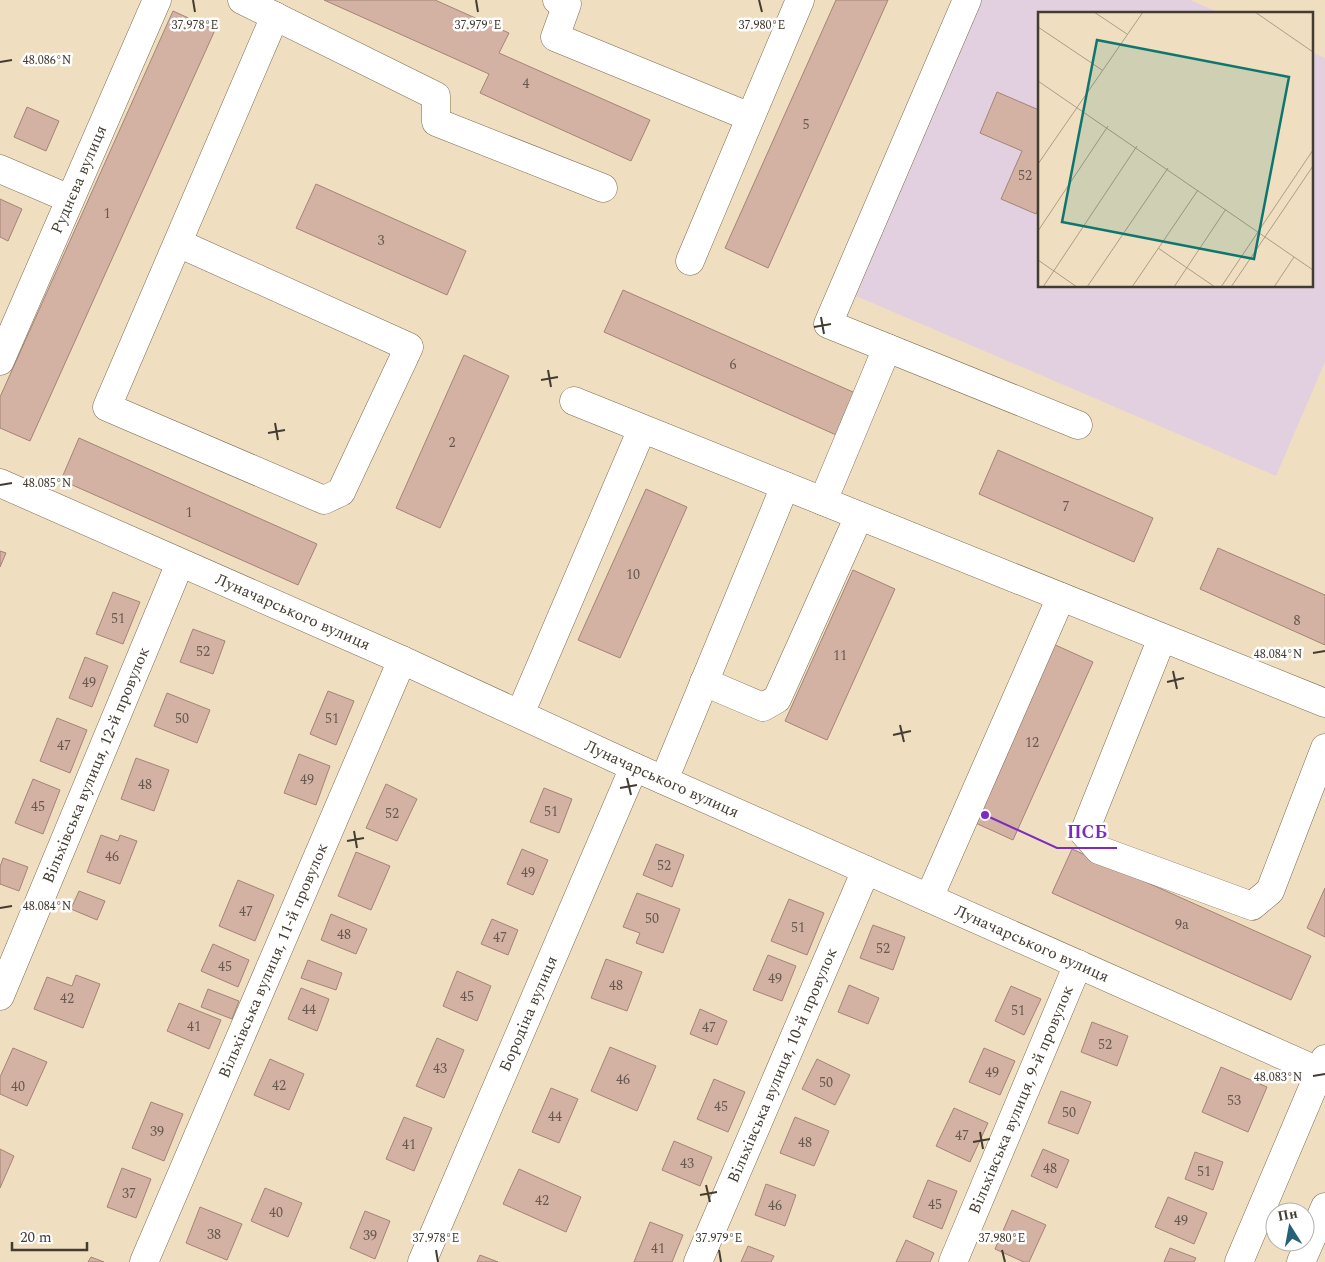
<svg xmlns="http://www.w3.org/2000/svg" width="1325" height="1262" viewBox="0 0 1325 1262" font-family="Spectral,serif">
  <rect width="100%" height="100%" fill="#f0dec0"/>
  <path fill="#e2d0e1" d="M976,0H1190L1222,14H1039V286H1311V52L1325,58V362L1276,476L849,293Z"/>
  <path fill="#d3b1a3" stroke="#a48477" d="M324,0H435L509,33L499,53L650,120L631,161L480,93L489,74Z
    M836,0H888L768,268L725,248Z
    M173,11L215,30L30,441L0,428V397Z
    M997,92L1039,110V208L1036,214L1001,199L1022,151L980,133Z
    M27,107L59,121L46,151L14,137Z
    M316,184L466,251L447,295L296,228Z
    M0,199L22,209L8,241L0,237Z
    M623,290L862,396L843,438L604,332Z
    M464,355L509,376L440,528L396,508Z
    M79,438L317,544L298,585L61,480Z
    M998,450L1153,518L1134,562L979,494Z
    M646,489L687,507L620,658L578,640Z
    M1218,548L1325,595V645L1200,589Z
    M0,551L6,553L0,567Z
    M853,570L895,589L827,740L785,721Z
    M113,592L140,602L123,644L96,634Z
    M193,629L225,641L213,674L180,662Z
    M1051,643L1093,662L1013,840L971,821Z
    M85,657L108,666L92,707L69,698Z
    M328,691L354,701L336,745L310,734Z
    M167,693L210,710L197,743L154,726Z
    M57,718L87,730L70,773L40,761Z
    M299,754L330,766L316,805L284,793Z
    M136,758L169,770L154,811L121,799Z
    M33,779L60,790L43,834L15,823Z
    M386,784L417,799L397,841L366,828Z
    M544,788L572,799L559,833L530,822Z
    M101,835L118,841L120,835L137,841L120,884L87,872Z
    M656,844L684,855L672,887L643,875Z
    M522,849L548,860L533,895L507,884Z
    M1072,849L1311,956L1291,1000L1052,893Z
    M356,852L390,866L371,910L338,896Z
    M3,858L28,867L19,891L0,884V867Z
    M238,880L274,895L255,941L219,926Z
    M1325,888V937L1307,928Z
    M79,891L105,901L97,920L71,909Z
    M637,893L680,909L663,953L636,943L640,933L623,927Z
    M789,899L824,913L807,955L771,941Z
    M331,914L367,929L356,954L321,940Z
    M492,919L518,930L508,955L481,944Z
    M873,925L905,937L893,970L860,958Z
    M213,944L249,960L238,987L201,971Z
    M768,955L796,966L782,1001L753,990Z
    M606,959L642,972L627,1011L591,998Z
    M308,960L342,973L336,990L301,978Z
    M457,971L491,986L477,1021L443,1006Z
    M76,975L100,984L83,1028L34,1009L47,977L72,986Z
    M849,985L879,998L868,1024L838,1012Z
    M1011,986L1041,999L1024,1035L995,1021Z
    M301,988L329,999L317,1031L288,1019Z
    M208,989L239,1001L232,1019L201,1007Z
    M179,1003L221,1020L209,1049L167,1031Z
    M700,1009L727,1021L717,1045L690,1034Z
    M1092,1022L1128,1036L1117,1066L1081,1052Z
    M437,1038L464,1050L444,1098L416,1086Z
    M610,1047L656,1066L637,1111L591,1091Z
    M13,1048L47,1062L27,1106L0,1094V1077Z
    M984,1048L1015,1061L1000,1095L969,1082Z
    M270,1059L304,1074L289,1110L254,1095Z
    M817,1059L850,1075L835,1105L802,1089Z
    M1221,1067L1267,1087L1248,1132L1202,1112Z
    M714,1079L745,1092L728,1132L697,1119Z
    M551,1088L578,1099L559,1143L532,1132Z
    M1061,1091L1091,1102L1078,1134L1048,1123Z
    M151,1102L183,1114L164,1161L132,1148Z
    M954,1108L988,1123L970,1162L936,1146Z
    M404,1117L432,1128L414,1171L386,1159Z
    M795,1117L829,1131L814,1166L780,1153Z
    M674,1141L712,1157L700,1186L662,1170Z
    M0,1149L14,1156L0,1188Z
    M1043,1149L1069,1160L1057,1188L1031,1176Z
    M1195,1152L1223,1162L1213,1190L1185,1179Z
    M122,1168L151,1179L136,1218L107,1207Z
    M519,1169L581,1197L566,1232L503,1204Z
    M928,1180L957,1191L942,1229L913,1217Z
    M766,1184L796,1195L785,1226L755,1215Z
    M265,1188L302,1203L288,1237L251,1221Z
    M1168,1197L1207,1213L1194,1244L1155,1227Z
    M200,1207L242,1224L227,1260L186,1243Z
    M1012,1210L1046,1225L1029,1262H1024L995,1249Z
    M365,1211L390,1221L375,1259L350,1248Z
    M650,1222L683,1235L672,1262H634Z
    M906,1240L934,1253L930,1262H896Z
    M748,1246L774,1256L771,1262H741Z
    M1170,1248L1196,1258L1194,1262H1164Z
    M480,1255L498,1262H477Z
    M91,1257L104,1262H88Z"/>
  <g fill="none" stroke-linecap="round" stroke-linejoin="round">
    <defs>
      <g id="minor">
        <path d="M242,0L436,96V122L603,188"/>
        <path d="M557,0L567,4L555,37L750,117"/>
        <path d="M967,0L828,324L1078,425"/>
        <path d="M0,169L70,199"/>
        <path d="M178,243L409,347L341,492L324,500L107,407L275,16"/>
        <path d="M690,261L800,0"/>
        <path id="s1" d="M0,361L157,0"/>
        <path d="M574,401L1325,703"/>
        <path id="s2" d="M0,483L402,660L634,767L1325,1074"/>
        <path d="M823,501L887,348"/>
        <path d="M1162,638L1084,833L1099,850L1252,906L1270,891L1325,748"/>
        <path d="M704,682L763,707L777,699L859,516"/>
        <path d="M520,714L642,429"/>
        <path d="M664,780L785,486"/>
        <path d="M929,898L1061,597"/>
        <path id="s3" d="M0,996L180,563"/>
        <path id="s4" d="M144,1262L402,660"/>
        <path id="s5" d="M422,1262L634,767"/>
        <path id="s6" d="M698,1262L866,870"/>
        <path id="s7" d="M953,1262L1078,964"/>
        <path d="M1239,1262L1325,1059"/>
        <path d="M1301,1262L1325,1207"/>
      </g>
    </defs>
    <use href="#minor" stroke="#7d6c52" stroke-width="29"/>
    <use href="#minor" stroke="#fff" stroke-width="28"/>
  </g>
  <path fill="none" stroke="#433c30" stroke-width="2" d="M193,0L195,12M476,0L478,12M759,0L762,12M0,62L12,60M821,317L824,334M814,327L831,324M548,370L551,387M541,380L558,377M275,423L278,440M268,433L285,430M0,485L12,483M1313,653L1325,651M1173,671L1177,689M1167,682L1184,678M900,725L904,742M893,735L911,731M627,778L631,795M620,788L637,785M354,831L357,848M347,841L364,838M0,908L12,906M1313,1076L1325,1074M980,1132L983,1149M973,1142L990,1139M706,1185L710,1202M700,1195L717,1192M436,1250L438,1262M719,1250L721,1262M1002,1250L1005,1262"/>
  <g text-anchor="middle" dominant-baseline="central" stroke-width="5" stroke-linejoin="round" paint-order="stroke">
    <g font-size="14" fill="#67594d">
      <text x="526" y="83">4</text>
      <text x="806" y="124">5</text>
      <text x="1025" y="175">52</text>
      <text x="107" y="213">1</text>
      <text x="381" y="240">3</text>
      <text x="733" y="364">6</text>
      <text x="452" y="442">2</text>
      <text x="1066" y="506">7</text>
      <text x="189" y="512">1</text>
      <text x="633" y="574">10</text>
      <text x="118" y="618">51</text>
      <text x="1297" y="620">8</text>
      <text x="203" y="651">52</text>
      <text x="840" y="655">11</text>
      <text x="89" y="682">49</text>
      <text x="182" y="718">50</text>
      <text x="332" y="718">51</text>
      <text x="1032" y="742">12</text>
      <text x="64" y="745">47</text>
      <text x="307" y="779">49</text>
      <text x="145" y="784">48</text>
      <text x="38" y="806">45</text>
      <text x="551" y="811">51</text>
      <text x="392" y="813">52</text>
      <text x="112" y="856">46</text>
      <text x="664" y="865">52</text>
      <text x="528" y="872">49</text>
      <text x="246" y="911">47</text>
      <text x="652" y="918">50</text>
      <text x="1182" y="924">9а</text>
      <text x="798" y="927">51</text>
      <text x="344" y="934">48</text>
      <text x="500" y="937">47</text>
      <text x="883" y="948">52</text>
      <text x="225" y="966">45</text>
      <text x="775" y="978">49</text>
      <text x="616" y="985">48</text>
      <text x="467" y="996">45</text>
      <text x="67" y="998">42</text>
      <text x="309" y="1009">44</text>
      <text x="1018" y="1010">51</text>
      <text x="194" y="1026">41</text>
      <text x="709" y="1027">47</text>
      <text x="1105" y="1044">52</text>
      <text x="440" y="1068">43</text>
      <text x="992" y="1072">49</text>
      <text x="623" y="1079">46</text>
      <text x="826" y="1082">50</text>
      <text x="279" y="1085">42</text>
      <text x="18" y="1086">40</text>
      <text x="1234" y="1100">53</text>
      <text x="721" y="1106">45</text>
      <text x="1069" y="1112">50</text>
      <text x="555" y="1116">44</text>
      <text x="157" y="1131">39</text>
      <text x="962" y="1135">47</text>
      <text x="805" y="1142">48</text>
      <text x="409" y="1144">41</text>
      <text x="687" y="1163">43</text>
      <text x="1050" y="1168">48</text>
      <text x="1204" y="1171">51</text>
      <text x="129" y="1193">37</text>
      <text x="542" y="1200">42</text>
      <text x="935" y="1204">45</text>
      <text x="775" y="1205">46</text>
      <text x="276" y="1212">40</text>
      <text x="1181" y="1220">49</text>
      <text x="214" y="1234">38</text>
      <text x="370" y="1235">39</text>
      <text x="658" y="1248">41</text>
    </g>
    <g font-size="16" fill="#433c30" stroke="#fff">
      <text stroke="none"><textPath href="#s1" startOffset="198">Руднєва вулиця</textPath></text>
      <text stroke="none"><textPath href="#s2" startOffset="320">Луначарського вулиця</textPath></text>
      <text stroke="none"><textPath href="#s3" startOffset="250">Вільхівська вулиця, 12-й провулок</textPath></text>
      <text stroke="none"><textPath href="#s2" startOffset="725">Луначарського вулиця</textPath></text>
      <text stroke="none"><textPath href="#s2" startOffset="1130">Луначарського вулиця</textPath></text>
      <text stroke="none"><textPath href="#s4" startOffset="328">Вільхівська вулиця, 11-й провулок</textPath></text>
      <text stroke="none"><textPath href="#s5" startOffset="270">Бородіна вулиця</textPath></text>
      <text stroke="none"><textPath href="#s6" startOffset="214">Вільхівська вулиця, 10-й провулок</textPath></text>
      <text stroke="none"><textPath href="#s7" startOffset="176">Вільхівська вулиця, 9-й провулок</textPath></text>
    </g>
  </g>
  <g transform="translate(1038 12)">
    <rect width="275" height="275" fill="#f0dec0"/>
    <path fill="none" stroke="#ab9d86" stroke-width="1" d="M56,0L89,22M217,0L275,40M0,15L64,58M0,69L275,258M0,152L105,0M0,219L70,114M120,236L177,275M0,248L39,275M5,275L99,134M49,275L130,156M94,275L160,178M136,275L188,197M183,275L275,138M193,275L275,154M236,275L256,245"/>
    <path fill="#0f766e" fill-opacity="0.15" stroke="#0f766e" stroke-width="2.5" d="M59,28L251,65L216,247L24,210Z"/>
    <rect width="275" height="275" fill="none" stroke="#433c30" stroke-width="2.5"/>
  </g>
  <g font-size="12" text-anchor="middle" fill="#433c30" stroke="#fff" stroke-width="5" stroke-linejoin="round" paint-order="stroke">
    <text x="195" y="29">37.978°E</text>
    <text x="478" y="29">37.979°E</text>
    <text x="762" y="29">37.980°E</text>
    <text x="47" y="64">48.086°N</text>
    <text x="47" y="487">48.085°N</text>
    <text x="1278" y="658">48.084°N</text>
    <text x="47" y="910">48.084°N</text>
    <text x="1278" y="1081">48.083°N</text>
    <text x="436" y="1242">37.978°E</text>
    <text x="719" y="1242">37.979°E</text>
    <text x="1002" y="1242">37.980°E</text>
  </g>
  <path fill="none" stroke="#7b2cbf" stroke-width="2" d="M985 815L1057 848H1117"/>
  <circle fill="#7b2cbf" stroke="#fff" stroke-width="2" cx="985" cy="815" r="5"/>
  <g font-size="18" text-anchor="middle" font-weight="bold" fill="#7b2cbf" stroke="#fff" stroke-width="5" stroke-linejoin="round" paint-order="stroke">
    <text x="1087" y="838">ПСБ</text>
  </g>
  <g transform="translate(1290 1227) rotate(349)"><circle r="24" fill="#ffffff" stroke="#b4b1ac"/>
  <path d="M0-4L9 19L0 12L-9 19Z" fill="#256179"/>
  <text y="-8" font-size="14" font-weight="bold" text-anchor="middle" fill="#433c30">Пн</text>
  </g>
  <path d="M12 1242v8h75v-8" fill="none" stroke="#433c30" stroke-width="2.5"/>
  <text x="20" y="1242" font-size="15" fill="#433c30" stroke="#ffffff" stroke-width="4" paint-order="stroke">20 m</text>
</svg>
